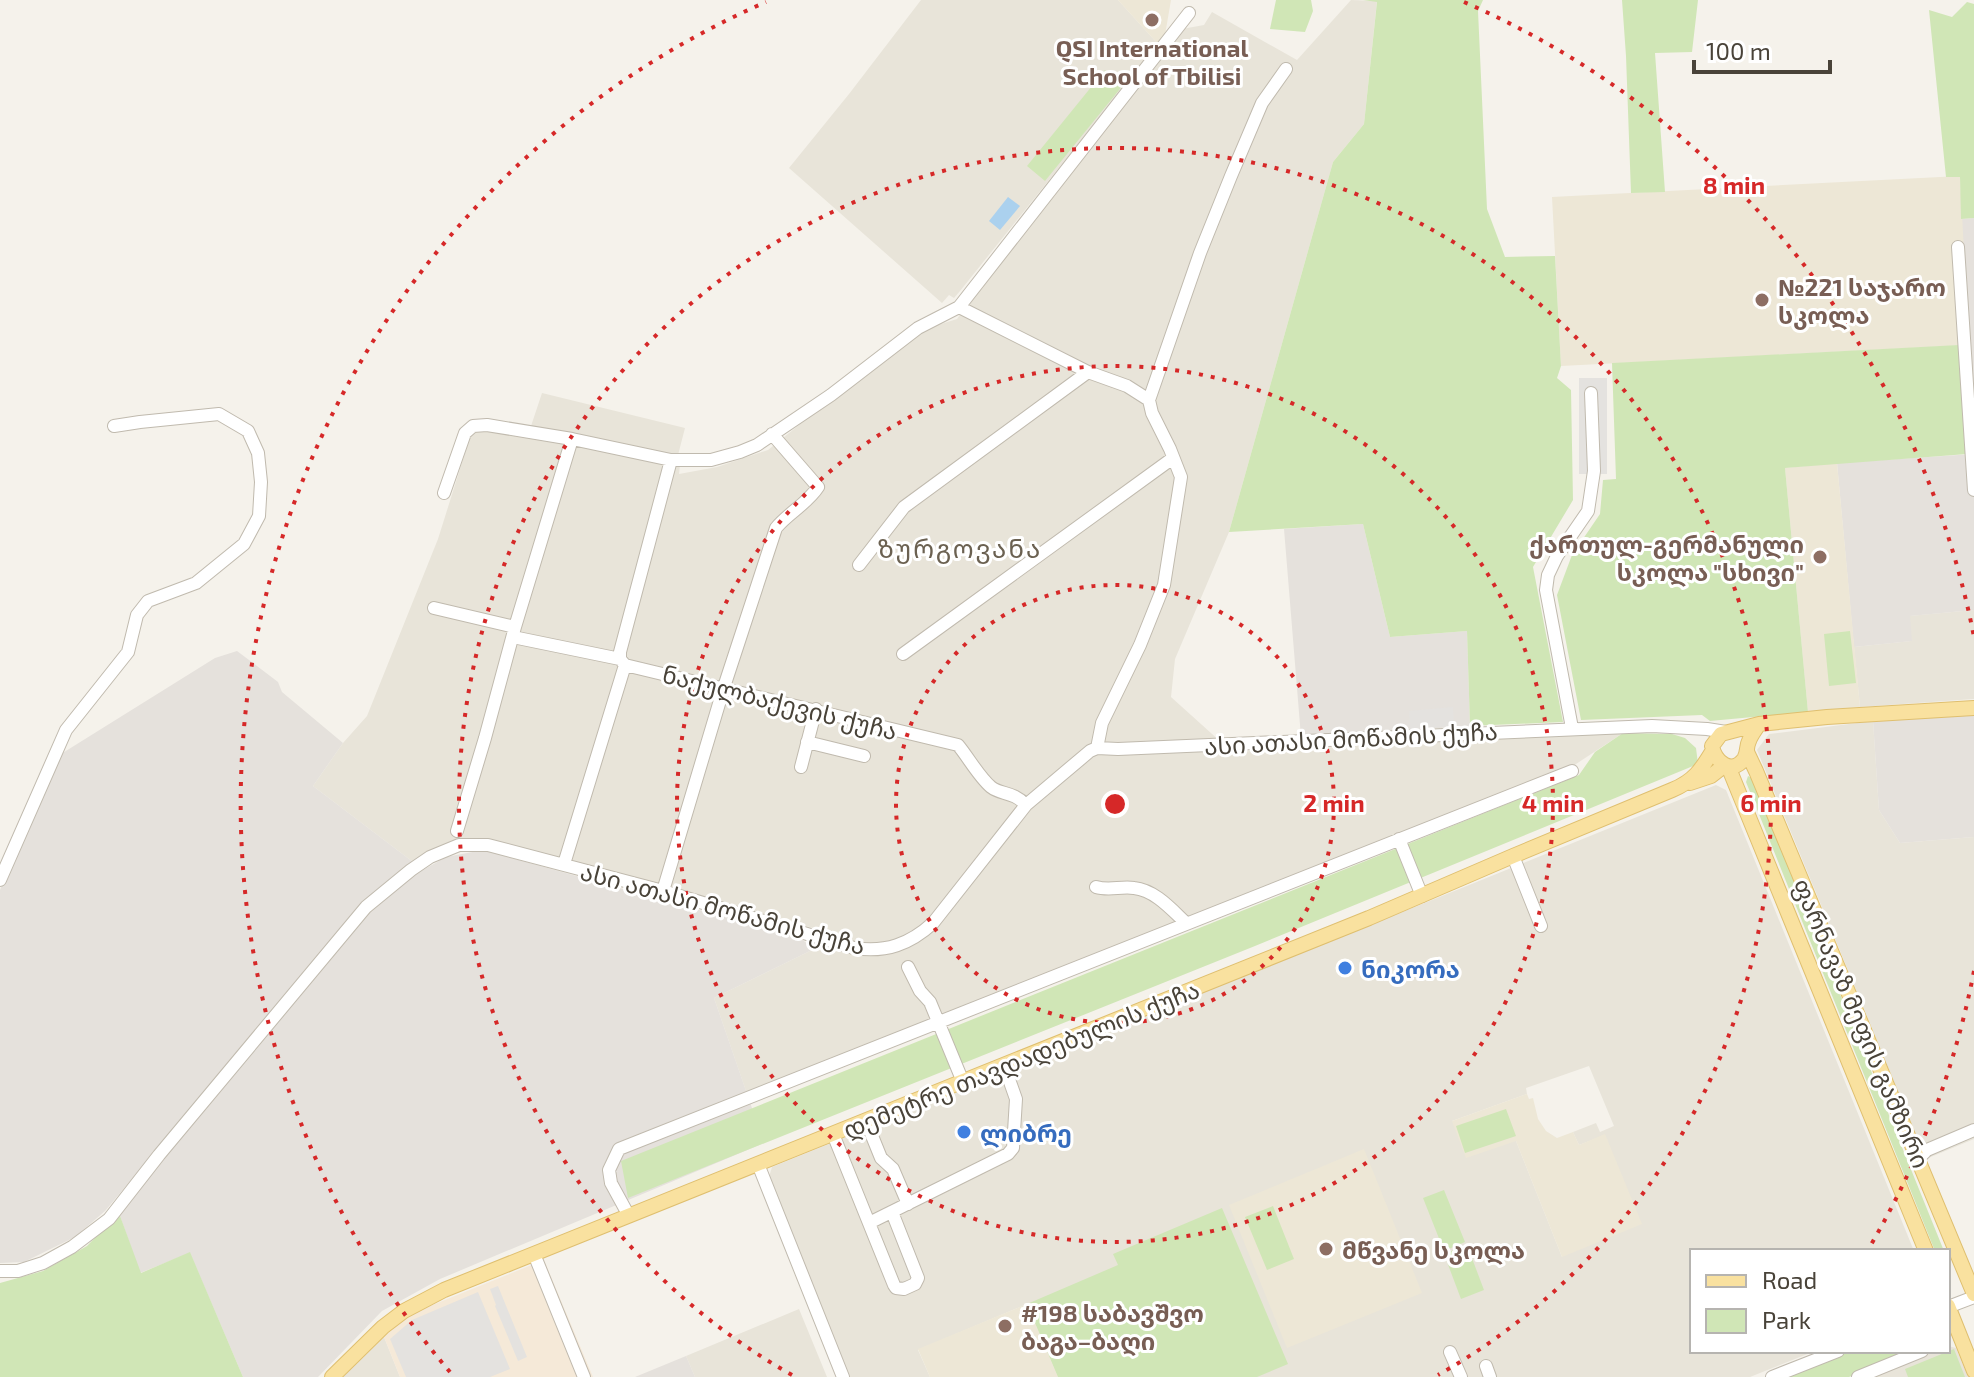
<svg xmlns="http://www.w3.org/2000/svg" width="1974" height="1377" viewBox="0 0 1974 1377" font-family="'Exo 2','Noto Sans Georgian',sans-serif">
  <rect width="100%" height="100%" fill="#f5f2eb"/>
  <path fill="#e8e4d9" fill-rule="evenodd" d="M921,0H1118L1158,44L960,291L954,298L949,295L942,303L789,168L849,94Z
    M1351,0L1377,1L1364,124L1333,162L1229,532L1175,659L1171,697L1232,752L1623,733L1573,766L747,1094L714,998L814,949L817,929L479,839L453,840L413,862L313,786L343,743L367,716L438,539L471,434L479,428L680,464L679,474L717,467L768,450L882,358L922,330L957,319L1000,256L1182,29L1204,25L1212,12L1297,60Z
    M542,393L685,428L678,455L530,429Z
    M1974,610V699L1860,707L1854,647L1911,641L1909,616Z
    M1873,721L1879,810L1900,843L1974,837V1139L1926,1159L1757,750L1769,734Z
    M1716,785L1726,790L1914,1251H1692V1351H1815L1750,1377H1058L1027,1304L918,1350L930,1377H849L769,1177L772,1167ZM1589,1066L1614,1126L1600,1132L1596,1123L1573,1132L1579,1145L1605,1135L1562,1257L1516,1141L1452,1121L1527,1094L1526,1088Z
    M799,1309L827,1377H695L686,1356Z
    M384,1337L400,1377H343Z
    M1948,1346L1956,1348L1968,1377H1865L1929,1351H1948Z"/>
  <path fill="#f5e9d8" d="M544,1260L593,1377H400L384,1337L410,1314Z"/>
  <path fill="#e5e1dc" d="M1974,218V423L1961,219Z
    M1974,454V610L1910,616L1912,641L1854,647L1837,463Z
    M1363,524L1390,637L1467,631L1470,726L1301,737L1284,529Z
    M237,651L278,682L282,692L343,743L313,786L413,862L366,900L105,1211L75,1237L24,1262L0,1263V890L61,754L215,658Z
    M1974,715V837L1900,843L1879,810L1873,721Z
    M483,850L800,938L814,949L714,998L764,1143L440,1279L382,1311L318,1377H243L190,1253L140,1273L119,1213L370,911L407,879L446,857Z
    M686,1356L695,1377H635Z"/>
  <path fill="#ede7d6" d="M1118,0H1171L1165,35L1158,44Z
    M1960,176L1969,345L1561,366L1552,197Z
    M1837,463L1860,707L1808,712L1785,468Z
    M1527,1094L1529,1099L1533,1098L1538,1119L1546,1131L1557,1138L1573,1132L1579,1145L1605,1134L1642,1224L1562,1257L1516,1141L1466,1158L1452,1121Z
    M1364,1149L1422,1293L1287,1348L1229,1205Z
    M1027,1304L1058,1377H930L918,1349Z"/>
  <path fill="#d0e6b6" d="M1276,0H1311L1313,11L1305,32L1270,29Z
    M1363,0H1483L1478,11L1487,209L1505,257L1555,256L1561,366L1557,378L1571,390L1573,500L1533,567L1563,722L1470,726L1467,631L1390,637L1363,524L1229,532L1333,162L1364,124L1377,2Z
    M1622,0H1698L1692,52L1655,53L1665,192L1631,193L1626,56Z
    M1967,2L1974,4V218L1961,219L1960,177H1946L1929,10L1952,17Z
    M1105,70L1124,84L1045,181L1027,166Z
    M1959,345L1967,454L1785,468L1808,712L1710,721L1702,715L1581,720L1557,595L1572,555L1600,514L1603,480L1616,479L1612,363Z
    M1850,631L1856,683L1829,686L1824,634Z
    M1623,733L1672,734L1685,738L1696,748L1698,764L1255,946L628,1198L621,1161L1579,775L1595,752Z
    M1748,776L1753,779L1944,1251H1935L1746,782Z
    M1506,1109L1516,1136L1465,1153L1456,1126Z
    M1444,1190L1465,1242L1444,1251L1423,1198Z
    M1273,1206L1294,1259L1267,1270L1245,1217Z
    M1222,1208L1288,1364L1257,1377H1058L1027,1304L1118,1265L1113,1254Z
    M119,1213L141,1273L190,1252L243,1377H0V1283L43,1271L87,1246Z
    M1467,1245L1484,1290L1461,1299L1444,1254Z
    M1954,1349L1965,1377H1908L1905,1369Z
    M1847,1351H1914L1849,1377H1783Z"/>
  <path fill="#e4e2df" d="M1579,378H1607V474H1579Z
    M1453,707L1454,726L1410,729L1409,711Z
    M498,1286L527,1357L518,1361L495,1306L496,1305L490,1289Z
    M478,1292L510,1369L490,1377H406L390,1339L412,1320Z"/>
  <path fill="#abd1ee" d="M1008,197L1020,206L1000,230L989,221Z"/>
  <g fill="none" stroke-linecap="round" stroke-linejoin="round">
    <defs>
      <path id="minor" d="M1958,247L1974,490
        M959,307L1088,372L1127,386L1149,400L1152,413L1170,449L1181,477L1164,585L1140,645L1102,723L1097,748
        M1149,400L1200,253L1231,176L1262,103L1286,69
        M444,493L465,433L473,426L487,425L572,439L671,460H711L740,452L757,445L831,395L918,328L959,307L1189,13
        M859,565L904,507L1088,372
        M434,608L515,627
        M513,637L620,659L625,665L958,745C968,757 979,777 991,787C1001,795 1013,791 1026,805
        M903,654L1173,458
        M620,659V652L671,460
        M1572,728L1546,590L1548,575L1557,556L1588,511L1594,471L1591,393
        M807,742L864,756
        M801,767L816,709
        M457,831L485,738L515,627L572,439
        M1399,839L1422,896
        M1513,856L1541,926
        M564,864L625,665
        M0,880L66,730L128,652L137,615L148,601L196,583L244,544L259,516L261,482L258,453L248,431L219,414L140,422L114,426
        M1096,887C1109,891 1121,886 1134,888C1155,890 1172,910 1186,923
        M663,891L724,687L776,528C788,513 807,504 818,487L772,434
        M908,967L920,991L930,1002L963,1082
        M866,1121L881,1158L893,1169L908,1204
        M833,1134L894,1285L896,1288L904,1289L915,1284L918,1278L892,1212
        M1918,1159L1927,1150L1974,1130
        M758,1164L843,1377
        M629,1216L611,1183L609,1170L619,1149L1572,771
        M869,1223L1008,1154L1013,1148L1016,1099L1004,1065
        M534,1254L584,1377
        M0,1271H18L43,1263L72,1247L109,1219L159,1155L366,907L411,870L430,857L459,845H488L663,891L854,948C886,953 910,944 933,923L1026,805L1090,751L1097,748L1118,749L1652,726L1707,729L1726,732
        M1948,1307L1974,1297
        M1450,1352L1461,1377
        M1486,1366L1490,1377
        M1772,1377L1838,1351
        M1858,1377L1922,1351"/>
      <path id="major" d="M1759,724C1756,729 1751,735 1749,741C1746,747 1748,753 1744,759C1731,776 1715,761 1712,746L1721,734L1759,724L1827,717L1974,708
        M1747,752L1756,771L1974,1294
        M1728,766L1926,1251
        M1690,783L1711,776L1725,765
        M1948,1306L1974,1371
        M332,1377L383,1327L404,1311L444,1290L1369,918L1513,856L1672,790C1694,781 1701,770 1713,750"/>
    </defs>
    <use href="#minor" stroke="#c0baae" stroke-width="14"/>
    <use href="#major" stroke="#dfbf6f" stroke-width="16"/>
    <use href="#minor" stroke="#fff" stroke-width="12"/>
    <use href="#major" stroke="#f9e19f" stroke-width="14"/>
  </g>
  <g fill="none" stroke="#d62828" stroke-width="4" stroke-dasharray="4 8">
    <circle cx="1115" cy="804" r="219"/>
    <circle cx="1115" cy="804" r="438"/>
    <path d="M792 1375A656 656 0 1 1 1438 1375"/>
    <path d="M1974 971A875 875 0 0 1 1869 1248M450 1372A875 875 0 0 1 766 2M1464 2A875 875 0 0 1 1974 637"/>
  </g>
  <g fill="#8d6e63" stroke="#fff" stroke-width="3">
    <circle cx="1152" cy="20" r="8"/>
    <circle cx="1762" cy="300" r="8"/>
    <circle cx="1820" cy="557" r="8"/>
    <circle cx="1326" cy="1249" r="8"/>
    <circle cx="1005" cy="1326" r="8"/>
  </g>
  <g fill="#3f7fe0" stroke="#fff" stroke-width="3">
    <circle cx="1345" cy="968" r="8"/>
    <circle cx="964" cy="1132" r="8"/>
  </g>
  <g text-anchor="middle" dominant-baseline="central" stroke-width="6" stroke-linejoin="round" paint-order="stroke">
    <g font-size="24" font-weight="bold" fill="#785e54" stroke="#fff" text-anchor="start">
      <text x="1152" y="47" text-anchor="middle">QSI International<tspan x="1152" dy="28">School of Tbilisi</tspan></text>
      <text x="1778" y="286">№221 საჯარო<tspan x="1778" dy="28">სკოლა</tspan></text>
      <text x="1804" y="543" text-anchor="end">ქართულ-გერმანული<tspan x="1804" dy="28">სკოლა "სხივი"</tspan></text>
      <text x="1342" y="1249">მწვანე სკოლა</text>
      <text x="1021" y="1312">#198 საბავშვო<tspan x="1021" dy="28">ბაგა–ბაღი</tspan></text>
    </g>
    <g font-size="24" fill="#494339" stroke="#fff">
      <text transform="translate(780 702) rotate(14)">ნაქულბაქევის ქუჩა</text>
      <text transform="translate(1351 738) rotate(-3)">ასი ათასი მოწამის ქუჩა</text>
      <text transform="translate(723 908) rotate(15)">ასი ათასი მოწამის ქუჩა</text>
      <text transform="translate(1862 1023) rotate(67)">ფარნავაზ მეფის გამზირი</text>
      <text transform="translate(1021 1059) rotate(-22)">დემეტრე თავდადებულის ქუჩა</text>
    </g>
    <g font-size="24" font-weight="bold" fill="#366cbe" stroke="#fff" text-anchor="start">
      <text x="1361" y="968">ნიკორა</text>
      <text x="980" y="1132">ლიბრე</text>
    </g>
    <g font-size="26" letter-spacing="2" fill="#6b6151" stroke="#fff">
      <text x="960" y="547">ზურგოვანა</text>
    </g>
  </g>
  <circle cx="1115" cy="804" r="12" fill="#d62828" stroke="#fff" stroke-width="4"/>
  <g font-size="24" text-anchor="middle" font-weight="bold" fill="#d62828" stroke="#fff" stroke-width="6" stroke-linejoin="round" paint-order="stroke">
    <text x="1734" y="194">8 min</text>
    <text x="1334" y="812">2 min</text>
    <text x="1553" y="812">4 min</text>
    <text x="1771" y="812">6 min</text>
  </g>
  <rect x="1690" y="1249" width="260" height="104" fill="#ffffff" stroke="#b6b4b0" stroke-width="2"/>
  <rect x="1706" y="1275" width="40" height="12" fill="#f9e19f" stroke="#b6b4b0" stroke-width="2"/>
  <text x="1762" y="1289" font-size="24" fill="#494339">Road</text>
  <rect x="1706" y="1309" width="40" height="24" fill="#d0e6b6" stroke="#b6b4b0" stroke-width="2"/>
  <text x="1762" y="1329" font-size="24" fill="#494339">Park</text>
  <path d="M1694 60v12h136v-12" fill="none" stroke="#494339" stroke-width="4"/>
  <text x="1706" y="60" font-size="24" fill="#494339" stroke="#ffffff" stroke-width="6" paint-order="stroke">100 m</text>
</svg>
